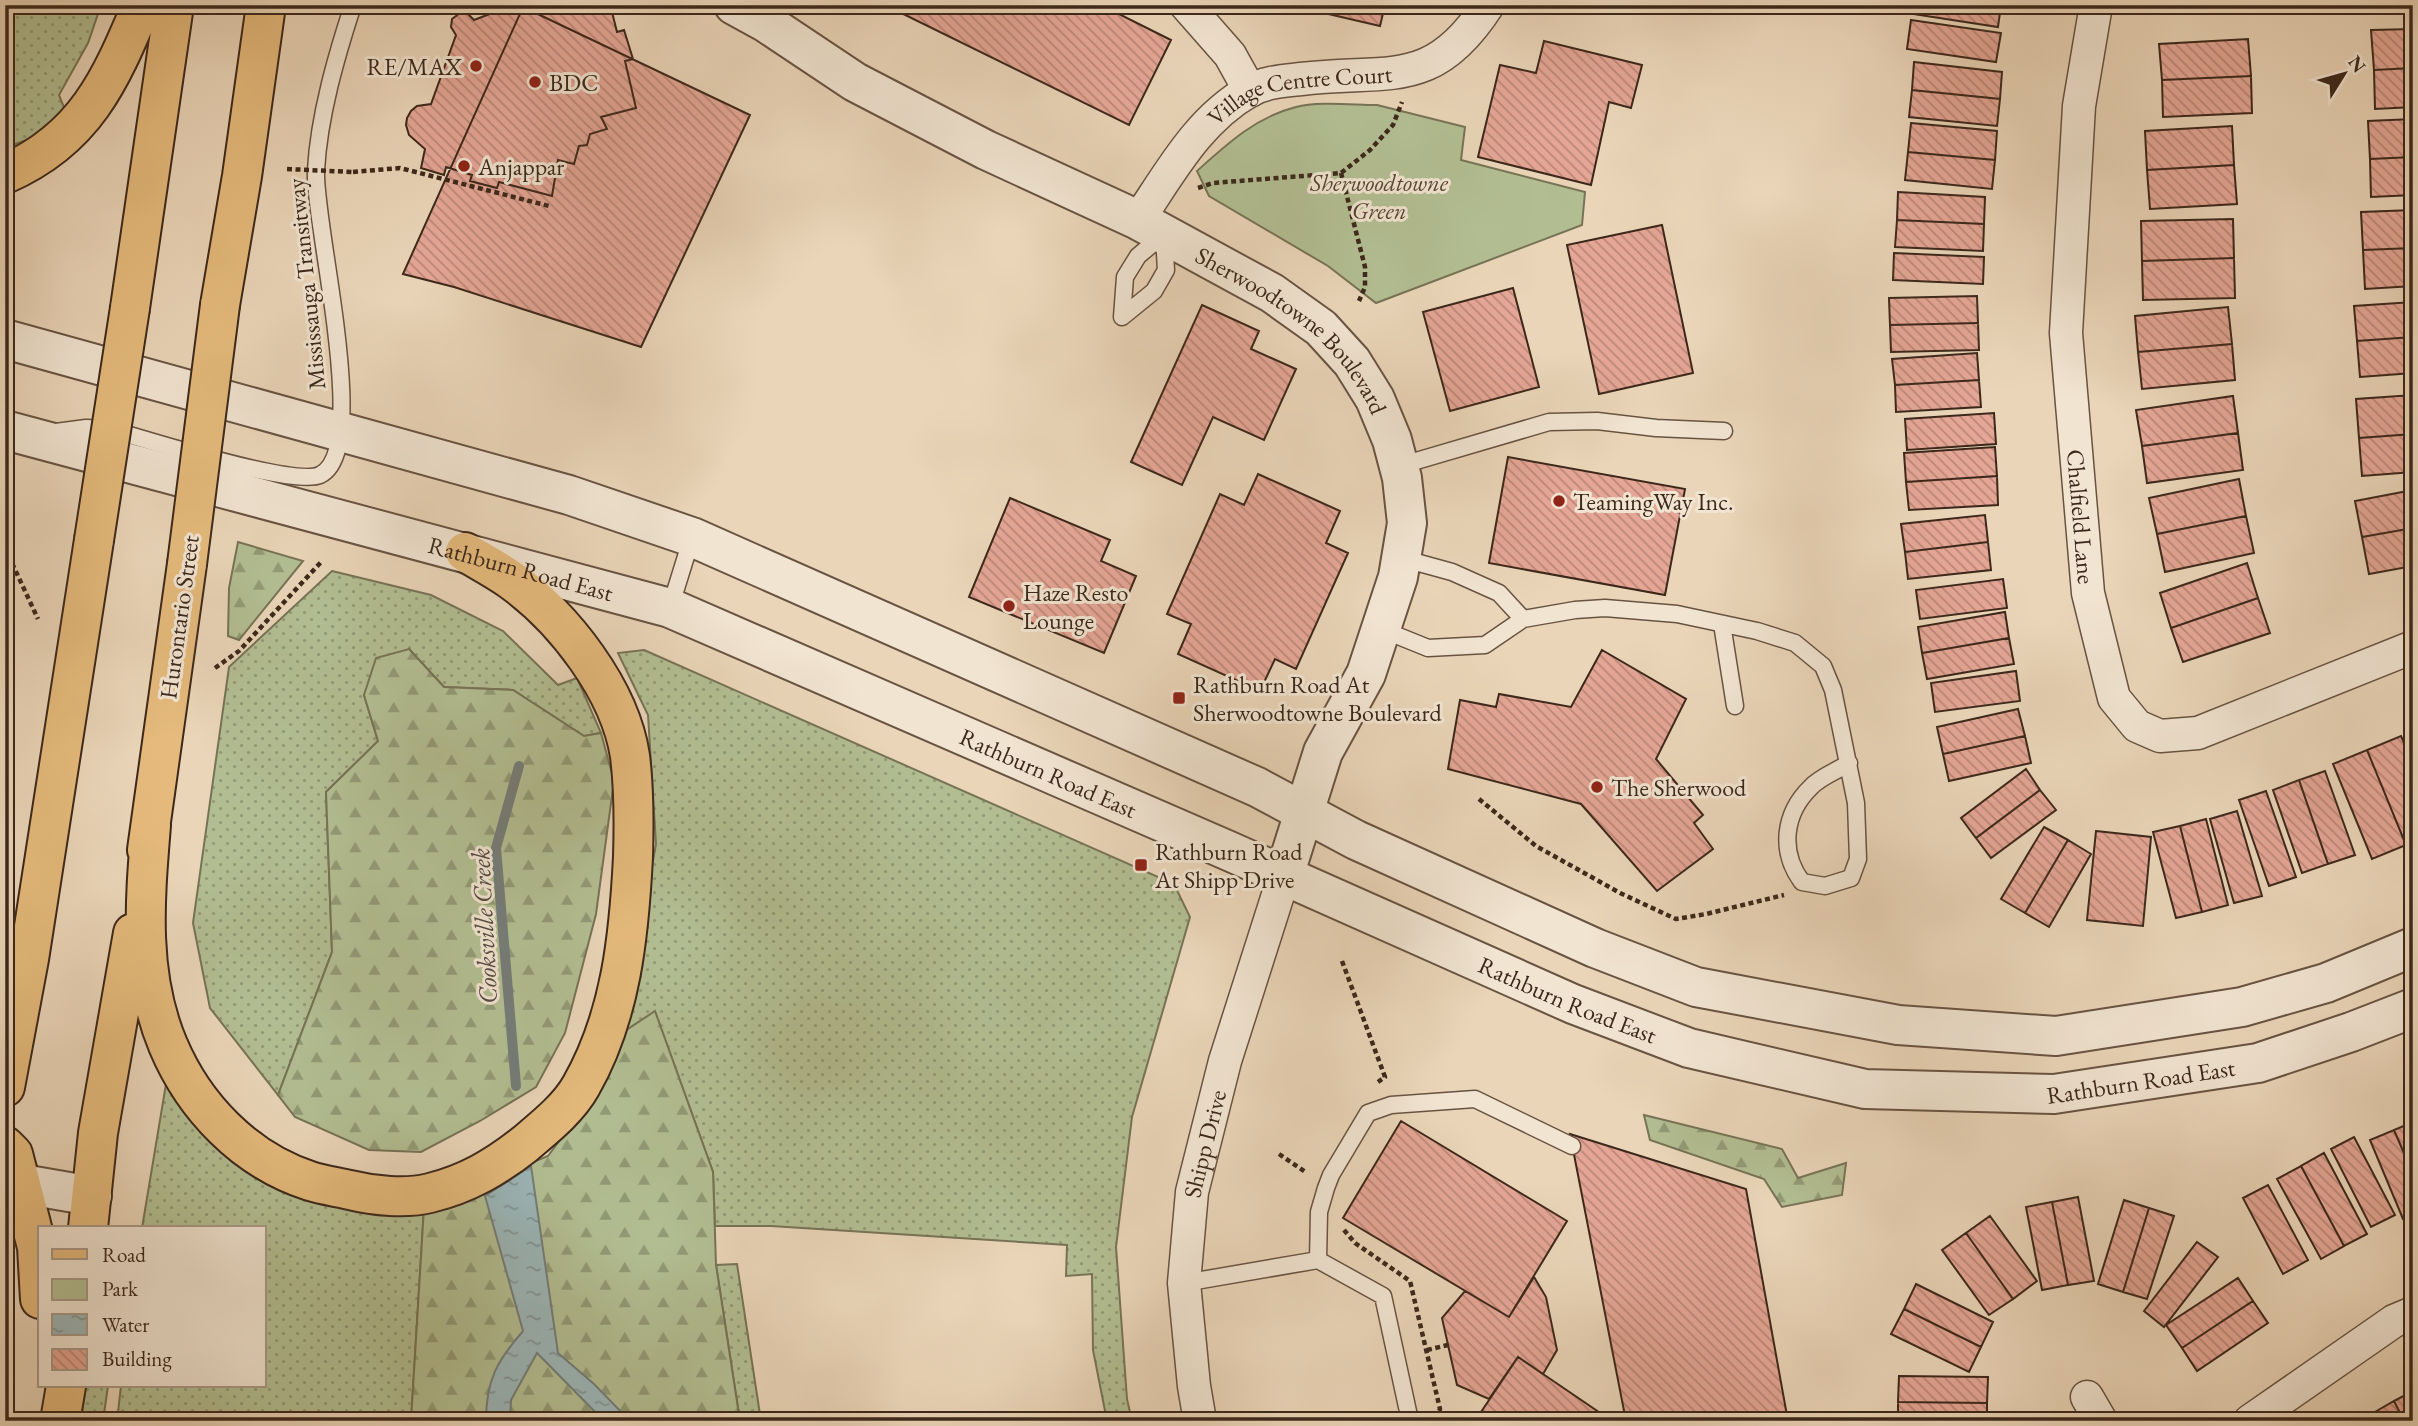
<svg xmlns="http://www.w3.org/2000/svg" width="2418" height="1426" viewBox="0 0 2418 1426" font-family="'EB Garamond',serif">
  <defs>
    <pattern id="grass-dots" width="8" height="8" patternUnits="userSpaceOnUse" patternTransform="scale(1.75)"><rect width="8" height="8" fill="#b2be92"/><path d="M2 2h.1M6 6h.1" fill="none" stroke="#929a76" stroke-width="1.8" stroke-linecap="round"/></pattern>
    <pattern id="forest-firs" width="22" height="20" patternUnits="userSpaceOnUse" patternTransform="scale(1.75)"><rect width="22" height="20" fill="#b2be92"/><path d="M5 1l3.5 6h-7zM16 11l3.5 6h-7z" fill="#929a76"/></pattern>
    <pattern id="water-ripples" width="26" height="14" patternUnits="userSpaceOnUse" patternTransform="scale(1.75)"><rect width="26" height="14" fill="#9bb6b8"/><path d="M2 4q2-2 4 0t4 0M15 11q2-2 4 0t4 0" fill="none" stroke="#809495"/></pattern>
    <pattern id="building-back-hatch" width="6" height="6" patternUnits="userSpaceOnUse" patternTransform="scale(1.75)"><rect width="6" height="6" fill="#e5a695"/><path d="M-1 5l2 2M0 0l6 6M5-1l2 2" fill="none" stroke="#bb8779"/></pattern>
  </defs>
  <rect width="100%" height="100%" fill="#ead5b8"/>
  <filter id="stains"><feTurbulence type="fractalNoise" baseFrequency=".00286" numOctaves="4"/><feColorMatrix values="0 0 0 0 .2 0 0 0 0 .09 0 0 0 0 .02 0 0 0 .5 -.17"/></filter>
  <radialGradient id="worn" r=".72"><stop offset=".6" stop-color="#630" stop-opacity="0"/><stop offset="1" stop-color="#630" stop-opacity=".3"/></radialGradient>
  <path fill="url(#grass-dots)" stroke="#777356" stroke-width="2" d="M5,5H101L88,43L59,95L65,110L29,139L5,148Z
    M332,571L431,595L503,631L558,685L577,678L601,733L584,736L513,690L444,687L409,649L364,695L378,741L326,792L332,952L278,1095L210,1008L193,923L229,667Z
    M644,650L1174,884L1190,917L1132,1117L1116,1247L1127,1399L1132,1421H1107L1093,1350L1092,1274L1066,1276L1067,1245L771,1226H715L713,1172L655,1012L622,1033L656,844L648,715L618,653Z
    M166,1084L188,1115L424,1207L411,1421H117L121,1386H264V1228H142Z
    M737,1264L761,1421H740L716,1265Z
    M86,1386H108L103,1421H81Z"/>
  <path fill="url(#forest-firs)" stroke="#777356" stroke-width="2" d="M238,542L303,561L239,640L228,636L229,588Z
    M409,649L444,687L513,690L584,736L601,733L614,781L596,914L565,1033L536,1087L480,1121L421,1152L369,1150L295,1117L278,1095L332,952L326,792L378,741L364,695L376,658Z
    M655,1011L713,1172L716,1265L740,1421H411L424,1207L548,1156L590,1100L622,1033Z
    M1644,1115L1782,1149L1798,1178L1846,1163L1842,1195L1782,1207L1764,1179L1650,1140Z"/>
  <path fill="#b2be92" stroke="#777356" stroke-width="2" d="M1377,105L1465,127L1461,160L1585,192L1582,225L1376,303L1328,266L1209,196L1197,171C1227,144 1256,117 1296,107C1317,101 1355,105 1377,105Z"/>
  <path fill="url(#water-ripples)" stroke="#757d79" stroke-width="2" d="M531,1166L558,1353L594,1384L630,1421H604L537,1353L511,1400L510,1421H486C486,1380 497,1361 523,1331L485,1196Z"/>
  <g fill="none" stroke-linecap="round" stroke-linejoin="round">
    <path stroke="#757d79" stroke-width="10" d="M516,1086L496,848L519,766"/>
  </g>
  <path fill="url(#building-back-hatch)" stroke="#3c281b" stroke-width="2" d="M513,5H618L620,10L612,12L617,32L624,30L633,59L625,61L636,108L601,117L607,129L590,134L587,145L579,146L574,164L558,160L552,196L499,182L497,188L470,181L472,175L446,167L444,175L421,168L425,149L409,135L406,125L407,118L411,111L417,106L431,104L456,35L451,27L452,19L460,13L468,14L474,20Z
    M885,5H1101L1171,40L1129,125Z
    M1312,5H1385L1380,26L1311,10Z
    M1914,5H2001L1998,27L1913,14Z
    M523,7L750,115L641,347L454,287L403,274Z
    M1911,20L2001,33L1996,62L1907,49Z
    M2413,29V68L2374,70L2371,30Z
    M2248,39L2251,76L2162,80L2159,44Z
    M1544,41L1642,65L1631,108L1609,102L1591,185L1478,157L1500,65L1536,73Z
    M1914,62L2002,72L2000,99L1912,90Z
    M2413,68V107L2375,109L2374,70Z
    M2251,76L2252,113L2163,117L2162,80Z
    M1912,90L2000,99L1997,126L1909,117Z
    M2413,119V157L2370,159L2368,121Z
    M1911,123L1997,131L1995,160L1908,152Z
    M2232,126L2234,165L2147,170L2145,131Z
    M1908,152L1995,160L1992,189L1905,180Z
    M2413,157V195L2371,197L2370,159Z
    M2234,165L2237,204L2150,209L2147,170Z
    M1898,192L1985,197L1984,224L1897,220Z
    M2413,210V248L2363,250L2361,212Z
    M2233,219L2234,258L2142,261L2141,221Z
    M1897,220L1984,224L1983,251L1895,247Z
    M1662,225L1693,373L1599,394L1567,245Z
    M2413,248V286L2365,289L2363,250Z
    M1894,253L1984,257L1983,284L1893,280Z
    M2234,258L2235,298L2143,300L2142,261Z
    M1513,288L1539,387L1450,411L1423,312Z
    M1977,296L1978,323L1890,325L1889,298Z
    M2413,302V337L2357,341L2354,306Z
    M1202,305L1259,331L1251,349L1296,369L1264,440L1213,417L1182,485L1131,462Z
    M2228,307L2232,344L2138,352L2135,316Z
    M1978,323L1979,350L1891,352L1890,325Z
    M2413,337V373L2360,377L2357,341Z
    M2232,344L2235,380L2142,389L2138,352Z
    M1977,353L1979,380L1895,385L1892,359Z
    M1979,380L1981,407L1896,412L1895,385Z
    M2413,395V434L2359,438L2356,399Z
    M2233,396L2238,433L2142,446L2136,410Z
    M1994,413L1996,444L1907,450L1905,419Z
    M2238,433L2243,470L2147,483L2142,446Z
    M2413,434V472L2362,476L2359,438Z
    M1995,447L1997,476L1906,482L1904,453Z
    M1508,457L1685,489L1665,595L1489,563Z
    M1258,474L1340,511L1326,543L1348,553L1296,669L1275,659L1260,691L1178,654L1191,624L1167,614L1220,494L1244,505Z
    M1997,476L1998,505L1909,510L1906,482Z
    M2239,479L2246,516L2157,534L2149,498Z
    M2413,490V528L2362,537L2355,501Z
    M1010,498L1110,540L1101,561L1136,576L1104,653L969,597Z
    M1985,515L1988,542L1905,552L1901,524Z
    M2246,516L2254,553L2165,572L2157,534Z
    M2413,528V566L2369,574L2362,537Z
    M1988,542L1991,570L1908,579L1905,552Z
    M2247,563L2258,598L2171,628L2160,593Z
    M2003,579L2007,608L1920,619L1916,590Z
    M2258,598L2270,633L2183,662L2171,628Z
    M2005,612L2009,638L1922,653L1918,627Z
    M2009,638L2014,664L1927,679L1922,653Z
    M1602,650L1686,699L1656,759L1703,815L1694,823L1713,849L1657,891L1581,804L1448,769L1460,700L1496,707L1499,694L1571,707Z
    M2016,671L2020,701L1935,712L1931,683Z
    M2018,709L2025,736L1943,754L1937,727Z
    M2025,736L2031,763L1949,781L1943,754Z
    M2401,736L2413,764V843L2406,845L2367,750Z
    M2367,750L2406,845L2372,859L2333,764Z
    M2026,769L2040,790L1976,838L1961,818Z
    M2325,771L2355,855L2328,864L2299,780Z
    M2299,780L2328,864L2302,873L2273,790Z
    M2040,790L2056,810L1991,858L1976,838Z
    M2266,791L2296,877L2269,886L2239,800Z
    M2237,811L2262,896L2234,903L2210,819Z
    M2206,819L2228,905L2202,912L2180,826Z
    M2180,826L2202,912L2176,918L2153,832Z
    M2044,827L2068,840L2025,913L2001,899Z
    M2096,831L2151,837L2143,926L2087,920Z
    M2068,840L2091,854L2049,927L2025,913Z
    M1401,1121L1567,1221L1509,1317L1343,1218Z
    M2413,1122V1174L2394,1130Z
    M2394,1130L2413,1174V1215L2403,1219L2370,1140Z
    M1570,1134L1746,1189L1788,1421H1626Z
    M2354,1137L2395,1215L2371,1227L2331,1149Z
    M2324,1153L2367,1234L2344,1246L2301,1166Z
    M2301,1166L2344,1246L2321,1259L2277,1179Z
    M2268,1185L2308,1260L2283,1274L2243,1198Z
    M2078,1197L2094,1281L2068,1285L2052,1202Z
    M2124,1200L2149,1208L2123,1292L2098,1284Z
    M2052,1202L2068,1285L2042,1290L2026,1207Z
    M2149,1208L2174,1216L2147,1299L2123,1292Z
    M1990,1216L2037,1281L2013,1299L1966,1233Z
    M1966,1233L2013,1299L1989,1315L1942,1250Z
    M2197,1242L2218,1257L2164,1327L2144,1311Z
    M1534,1277L1546,1297L1557,1350L1543,1374L1518,1357L1489,1399L1457,1385L1442,1318L1465,1291L1509,1317Z
    M2238,1278L2253,1301L2182,1348L2166,1325Z
    M1916,1284L1993,1322L1981,1347L1904,1309Z
    M2253,1301L2268,1323L2197,1371L2182,1348Z
    M1904,1309L1981,1347L1969,1372L1891,1334Z
    M1518,1357L1543,1374L1612,1421H1475Z
    M1899,1376L1988,1377L1987,1403L1898,1402Z
    M2413,1391V1421H2404L2394,1401Z
    M2394,1401L2404,1421H2371L2368,1416Z
    M1898,1402L1987,1403V1421H1898Z"/>
  <g fill="none" stroke-linecap="round" stroke-linejoin="round">
    <defs>
      <path id="service" d="M1122,317L1154,291L1166,270L1164,237
        M1122,317L1125,277L1138,256L1164,234
        M56,432L86,428L109,429C145,439 293,487 320,475C372,450 313,223 316,170C319,116 336,57 353,5
        M1399,466L1549,422L1597,421L1656,428L1724,431
        M670,608L692,537
        M1523,619L1575,610L1605,608L1677,614L1757,631L1795,643L1823,666L1833,690L1856,803L1858,859L1851,878L1825,886L1802,882C1779,851 1784,813 1811,787C1820,777 1837,771 1849,763
        M1722,624L1735,706
        M1381,629L1428,648L1485,645L1523,619L1499,593L1452,572L1401,558
        M1318,1260L1319,1212L1326,1188L1331,1175L1368,1113L1391,1105L1475,1099L1572,1146
        M1184,1283L1318,1260L1383,1296L1409,1416L1407,1421"/>
      <g id="minor">
        <path d="M1186,5L1230,55L1250,91"/>
        <path id="s1" d="M2096,5L2079,106L2066,333L2088,593L2114,698L2137,726L2160,736L2198,733L2413,647"/>
        <path id="s2" d="M1138,220C1170,173 1198,120 1249,91C1265,82 1283,81 1301,79C1388,68 1432,92 1488,5"/>
        <path d="M2087,1397L2101,1421"/>
        <path id="s3" d="M1200,1421L1194,1386L1184,1283L1192,1192L1225,1061L1284,876"/>
        <path d="M2250,1421L2394,1321L2413,1313"/>
      </g>
      <g id="tertiary">
        <path id="s4" d="M734,5L765,22L855,82L986,150L1138,220L1272,293L1321,328L1352,362L1375,399L1392,440L1402,478L1407,523L1398,577L1366,674L1323,752L1284,876"/>
        <path d="M5,339L569,495L692,537L1257,787L1356,840L1595,948L1696,987L1898,1025L2056,1036L2242,1007L2326,983L2413,947"/>
        <path id="s5" d="M5,430L670,608L1229,851L1573,1004L1689,1048L1865,1089L2054,1094L2258,1063L2351,1032L2413,1008"/>
        <path d="M5,1181L92,1196"/>
      </g>
      <path id="primary" d="M5,174C85,139 110,81 142,5
        M220,305L242,176L266,5
        M130,308L174,5
        M151,825C145,899 138,974 168,1045C194,1107 245,1160 310,1181C323,1185 337,1187 350,1190C374,1196 406,1199 430,1193C467,1184 496,1167 525,1144C545,1127 568,1109 581,1086C621,1016 629,936 633,857C634,824 634,788 630,756C620,690 564,618 511,580C497,570 480,561 465,552
        M147,850L187,564
        M5,1087L29,959L94,540
        M5,1146L13,1154L37,1247L40,1299
        M88,1228L98,1133L133,933
        M60,1421L66,1386"/>
    </defs>
    <use href="#service" stroke="#685342" stroke-width="19"/>
    <use href="#minor" stroke="#685342" stroke-width="35"/>
    <use href="#tertiary" stroke="#685342" stroke-width="42"/>
    <use href="#primary" stroke="#3c281b" stroke-width="42"/>
    <path stroke="#3c281b" stroke-width="4.5" stroke-dasharray="5 3.5" stroke-linecap="butt" d="M353,172L400,168L549,206
      M1341,173L1365,267V287L1359,301
      M1198,188L1213,183L1341,173L1370,150L1393,125L1402,102
      M5,548L38,619
      M215,668L239,651L322,561
      M1236,688L1249,692
      M1479,799L1536,846L1620,893L1676,919L1706,914L1784,895
      M1342,961L1385,1077L1378,1082
      M1279,1154L1307,1173
      M1344,1230L1355,1243L1410,1281L1440,1409L1435,1421
      M1427,1350L1448,1345"/>
    <use href="#service" stroke="#f1e4d1" stroke-width="16"/>
    <use href="#minor" stroke="#f1e4d1" stroke-width="32"/>
    <use href="#tertiary" stroke="#f1e4d1" stroke-width="38"/>
    <use href="#primary" stroke="#e5ba7c" stroke-width="38"/>
    <defs>
      <path id="primary-bridge" d="M94,540L130,308
        M187,564L220,305"/>
    </defs>
    <use href="#primary-bridge" stroke="#3c281b" stroke-width="42" stroke-linecap="butt"/>
    <path stroke="#3c281b" stroke-width="4.5" stroke-dasharray="5 3.5" stroke-linecap="butt" d="M287,169L353,172"/>
    <use href="#primary-bridge" stroke="#e5ba7c" stroke-width="38"/>
  </g>
  <g fill="#8f2418" stroke="#f1e4d1" stroke-width="2.5">
    <circle cx="476" cy="66" r="7"/>
    <circle cx="535" cy="82" r="7"/>
    <circle cx="464" cy="166" r="7"/>
    <circle cx="1559" cy="501" r="7"/>
    <circle cx="1009" cy="606" r="7"/>
    <rect x="1172" y="691" width="14" height="14" rx="3.5"/>
    <circle cx="1597" cy="787" r="7"/>
    <rect x="1134" y="858" width="14" height="14" rx="3.5"/>
  </g>
  <g text-anchor="middle" dominant-baseline="central" stroke-width="6" stroke-linejoin="round" paint-order="stroke">
    <g font-size="24" fill="#3c281b" stroke="#f1e4d1" text-anchor="start">
      <text x="462" y="66" text-anchor="end">RE/MAX</text>
      <text x="549" y="82">BDC</text>
      <text x="478" y="166">Anjappar</text>
      <text x="1573" y="501">TeamingWay Inc.</text>
      <text x="1023" y="592">Haze Resto<tspan x="1023" dy="28">Lounge</tspan></text>
      <text x="1193" y="684">Rathburn Road At<tspan x="1193" dy="28">Sherwoodtowne Boulevard</tspan></text>
      <text x="1611" y="787">The Sherwood</text>
      <text x="1155" y="851">Rathburn Road<tspan x="1155" dy="28">At Shipp Drive</tspan></text>
    </g>
    <g font-size="24" fill="#3c281b" stroke="#f1e4d1">
      <text stroke="none"><textPath href="#s2" startOffset="220">Village Centre Court</textPath></text>
      <text transform="translate(306 284) rotate(-96)">Mississauga Transitway</text>
      <text stroke="none"><textPath href="#s4" startOffset="651">Sherwoodtowne Boulevard</textPath></text>
      <text stroke="none"><textPath href="#s1" startOffset="514">Chalfield Lane</textPath></text>
      <text stroke="none"><textPath href="#s5" startOffset="534">Rathburn Road East</textPath></text>
      <text transform="translate(179 617) rotate(-82)">Hurontario Street</text>
      <text stroke="none"><textPath href="#s5" startOffset="1101">Rathburn Road East</textPath></text>
      <text stroke="none"><textPath href="#s5" startOffset="1668">Rathburn Road East</textPath></text>
      <text stroke="none"><textPath href="#s5" startOffset="2256">Rathburn Road East</textPath></text>
      <text stroke="none"><textPath href="#s3" startOffset="280">Shipp Drive</textPath></text>
    </g>
    <g font-size="24" font-style="italic" fill="#544633" stroke="#f1e4d1">
      <text x="1379" y="182">Sherwoodtowne<tspan x="1379" dy="28">Green</tspan></text>
    </g>
    <g font-size="26" font-style="italic" fill="#544c42" stroke="#f1e4d1">
      <text transform="translate(484 926) rotate(-93)">Cooksville Creek</text>
    </g>
  </g>
  <rect width="2418" height="1426" fill="none" stroke="#ead5b8" stroke-width="28"/>
  <rect x="7" y="7" width="2404" height="1412" fill="none" stroke="#3c281b" stroke-width="3.5"/>
  <rect x="14" y="14" width="2390" height="1398" fill="none" stroke="#3c281b" stroke-width="2"/>
  <rect x="38" y="1226" width="228" height="161" fill="#f1e4d1" stroke="#a99988" stroke-width="2"/>
  <rect x="52" y="1249" width="35" height="10" fill="#e5ba7c" stroke="#a99988" stroke-width="2"/>
  <text x="102" y="1262" font-size="21" fill="#3c281b">Road</text>
  <rect x="52" y="1279" width="35" height="21" fill="#b2be92" stroke="#a99988" stroke-width="2"/>
  <text x="102" y="1296" font-size="21" fill="#3c281b">Park</text>
  <rect x="52" y="1314" width="35" height="21" fill="url(#water-ripples)" stroke="#a99988" stroke-width="2"/>
  <text x="102" y="1332" font-size="21" fill="#3c281b">Water</text>
  <rect x="52" y="1349" width="35" height="21" fill="url(#building-back-hatch)" stroke="#a99988" stroke-width="2"/>
  <text x="102" y="1366" font-size="21" fill="#3c281b">Building</text>
  <g transform="translate(2344 74) rotate(53)" stroke="#f1e4d1" stroke-width="5" paint-order="stroke">
  <path d="M0-5L12 26L0 18L-12 26Z" fill="#3c281b"/>
  <text y="-10" font-size="19" font-weight="bold" text-anchor="middle" fill="#3c281b">N</text>
  </g>
  <rect width="100%" height="100%" filter="url(#stains)"/>
  <rect width="100%" height="100%" fill="url(#worn)"/>
</svg>
